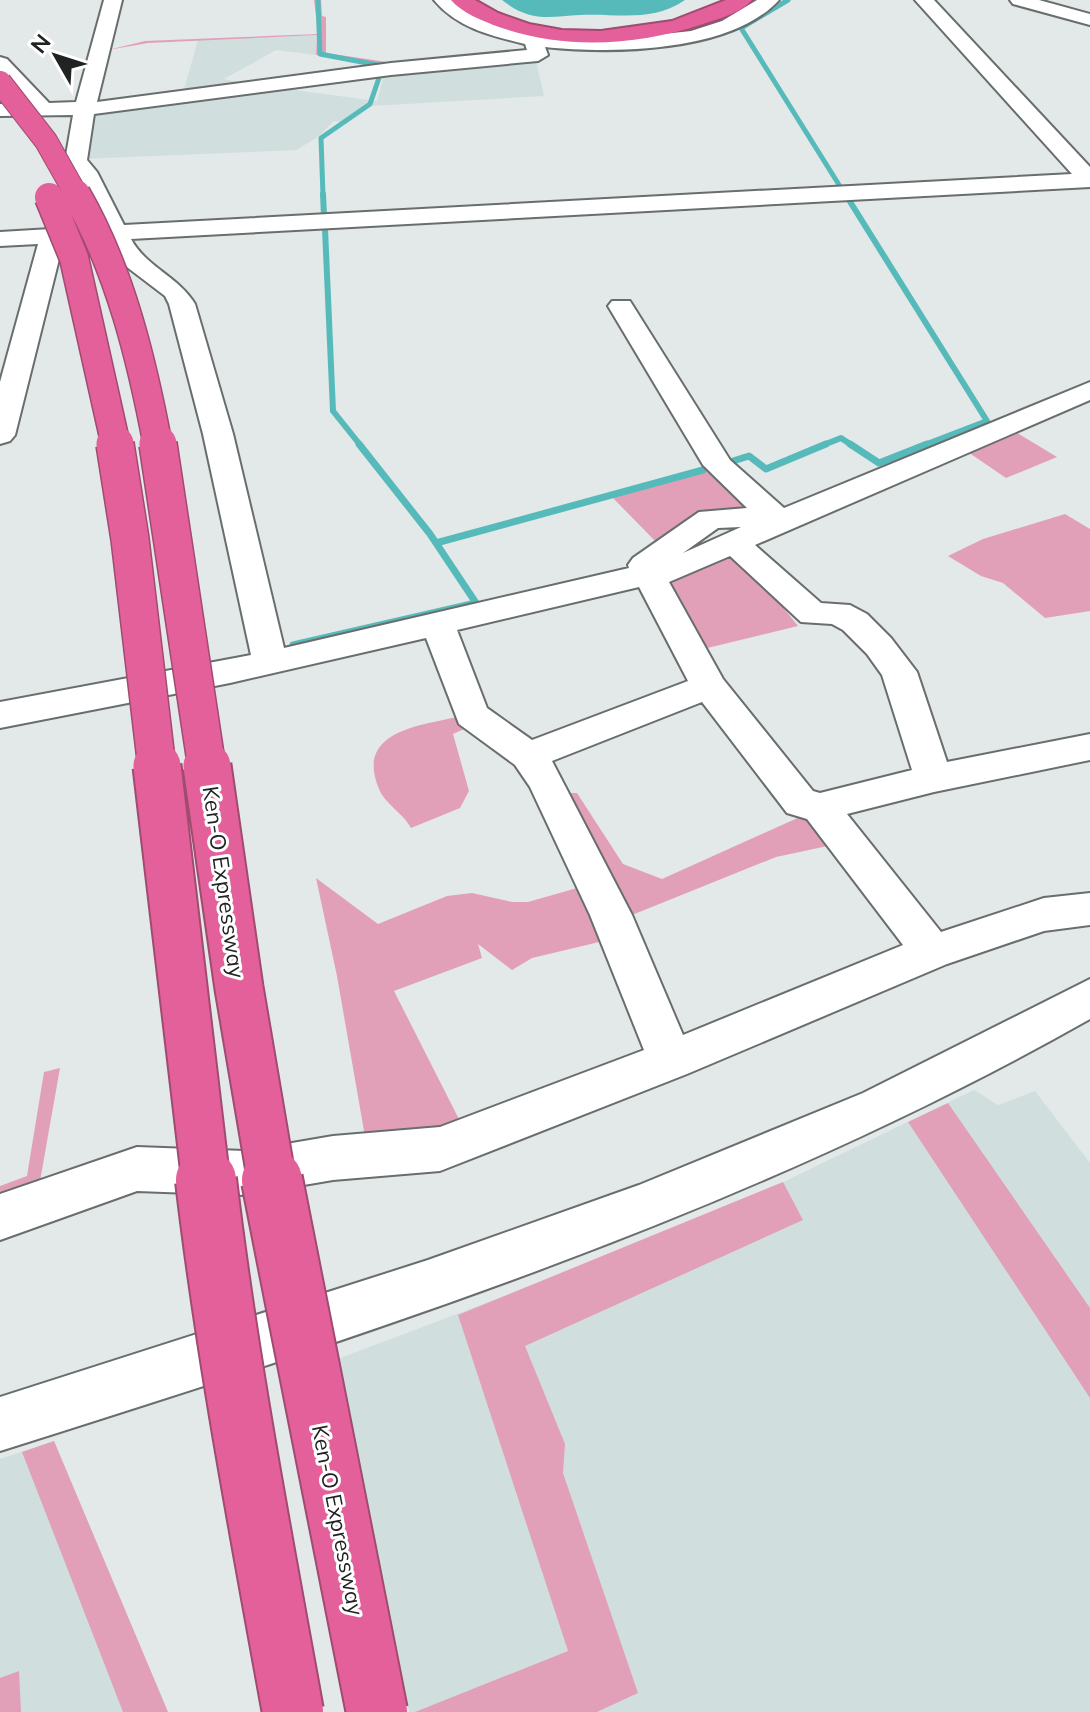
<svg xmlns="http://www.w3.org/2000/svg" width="1090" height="1712" viewBox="0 0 1090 1712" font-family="Mulish,sans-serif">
  <rect width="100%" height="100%" fill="#e3e8e8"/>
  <path fill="#d0dfde" d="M317,35L316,55L276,50L224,79L251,85L183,93L198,40Z
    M536,61L544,96L372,106L347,123L334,121L318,137L296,150L82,159L93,112L272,87L377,101L385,71Z
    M974,1090L998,1105L1035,1091L1090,1163V1712H409L330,1362L588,1264L775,1186Z
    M54,1441L168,1712H0V1459Z"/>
  <path fill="#e2a0b8" d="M314,0H321L322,16L326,17V53L387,62L389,66L316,55L317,35L148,43L108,50L145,41L318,34Z
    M1014,431L1057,457L1006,478L962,448Z
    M712,469L751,502L745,510L660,546L613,498Z
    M1065,514L1090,529V611L1045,618L1003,583L981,576L948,556L983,539Z
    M738,552L798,626L699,650L674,609L668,577Z
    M462,716L473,725L453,734L469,791L460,808L411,828C404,814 385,804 379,789C354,730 423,725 462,716Z
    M562,793H577L623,864L662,879L802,816L824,825L837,844L776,857L632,915Z
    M316,878L378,924L447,896L472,893L512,902H528L591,884L616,938L532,958L512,970L478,944L482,958L394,991L465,1131L367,1148L337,976Z
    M60,1068L37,1198L0,1212V1186L27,1176L44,1072Z
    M948,1103L1090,1308V1398L908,1122Z
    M783,1182L803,1220L525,1346L565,1444L563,1473L638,1693L597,1712H415L568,1651L458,1315Z
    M54,1441L168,1712H123L22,1452Z
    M19,1671L21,1712H0V1678Z"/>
  <path fill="#57baba" d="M502,0H685C651,23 617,13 580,15C547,17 530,22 502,0Z"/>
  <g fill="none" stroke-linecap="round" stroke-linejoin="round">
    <path stroke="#57baba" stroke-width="5" d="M318,0L320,54L383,66
      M788,0L741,28L841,188
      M323,196L321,138L370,104L380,75"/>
    <path stroke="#57baba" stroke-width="6" d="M323,194L324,216
      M849,200L987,421L922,446
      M325,229L333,411L361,446
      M821,446L841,438L853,446"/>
    <path stroke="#57baba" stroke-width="7" d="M850,444L879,463L927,444
      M733,461L749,456L766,469L826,444
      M436,543L703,470
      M293,645L476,603L430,534L359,444"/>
    <defs>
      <path id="minor" d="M104,0H122L97,102L391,63L527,50L525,44C492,36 457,28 434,0H454L473,15L504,28L529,33L576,39H617L691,31L722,21L757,0H779C731,53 611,54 545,47L548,55L538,61L391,75L94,114L87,160L97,172L124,225L1072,174L915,0H934L1090,167V187L131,239C146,267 179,277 195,304L233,434L284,648L629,568L628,565L633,558L699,512L747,508L703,465L608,306L612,301H630L730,460L784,508L1090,382V400L755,545L821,603L850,605L867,614L891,638L917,672L947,762L1090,734V760L934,792L847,814L941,932L1044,898L1090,893V925L1044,931L947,964L687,1074L440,1171L333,1180L245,1195L137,1191L0,1240V1194L137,1147L245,1151L333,1136L440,1127L644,1050L590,915L530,787L515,765L459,724L426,638L230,683L0,728V702L251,655L203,434L169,304L165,296L119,261L108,240L63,243L15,435L10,441L0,444V382L38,244L0,246V232L101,226L76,174L65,161L73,115L0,116V104L27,103L0,75V57L7,59L49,103L76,102ZM741,527L683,553L718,528ZM730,556L801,622L832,624L843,630L867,654L882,675L912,770L820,793L813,791L723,679L669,582ZM639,587L688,681L532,740L487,708L457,630ZM702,702L787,813L807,819L903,945L683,1035L632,915L552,761Z
        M1010,0H1039L1090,14V25L1013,4Z
        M1090,979V1019C748,1213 373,1333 0,1451V1397L428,1260L639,1185L863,1093Z"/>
      <path id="highway" d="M451,0H475L498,13L529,24L562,30L601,31L672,21L726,0H752C741,13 718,19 703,24C636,46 565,50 499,27C483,21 462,13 451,0Z"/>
    </defs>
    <use href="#minor" stroke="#686d6d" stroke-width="4"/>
    <use href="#highway" stroke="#a04b70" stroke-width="4"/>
    <use href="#minor" fill="#fff" fill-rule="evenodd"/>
    <use href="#highway" fill="#e4609a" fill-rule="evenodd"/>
    <defs>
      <path id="highway-bridge-far4" d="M0,82L46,141L77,196"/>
      <path id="highway-bridge-far3" d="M76,194C120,270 142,361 158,446
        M49,197L74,258L116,446"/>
      <path id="highway-bridge-far2" d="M115,444L130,539L157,768
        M158,444L207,768"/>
      <path id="highway-bridge-far1" d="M157,766L206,1182
        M207,766L239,988L272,1182"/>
      <path id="highway-bridge" d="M206,1180C227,1358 261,1535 293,1712
        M272,1180L377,1712"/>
    </defs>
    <use href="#highway-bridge-far4" stroke="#a04b70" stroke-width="24" stroke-linecap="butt"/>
    <use href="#highway-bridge-far3" stroke="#a04b70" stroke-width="31" stroke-linecap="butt"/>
    <use href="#highway-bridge-far2" stroke="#a04b70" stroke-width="40" stroke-linecap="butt"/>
    <use href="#highway-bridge-far1" stroke="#a04b70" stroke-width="51" stroke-linecap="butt"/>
    <use href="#highway-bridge" stroke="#a04b70" stroke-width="64" stroke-linecap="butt"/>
    <use href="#highway-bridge-far4" stroke="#e4609a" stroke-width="22"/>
    <use href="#highway-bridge-far3" stroke="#e4609a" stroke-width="28"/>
    <use href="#highway-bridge-far2" stroke="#e4609a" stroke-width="37"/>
    <use href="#highway-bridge-far1" stroke="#e4609a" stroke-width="47"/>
    <use href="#highway-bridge" stroke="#e4609a" stroke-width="60"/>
  </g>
  <g text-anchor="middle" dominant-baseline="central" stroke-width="6" stroke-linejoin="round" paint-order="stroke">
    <g font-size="22" fill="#212323" stroke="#fff">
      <text transform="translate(224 882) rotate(82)">Ken-O Expressway</text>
      <text transform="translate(338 1520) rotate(79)">Ken-O Expressway</text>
    </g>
  </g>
  <g transform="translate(56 56) rotate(309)" stroke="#ffffff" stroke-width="6" paint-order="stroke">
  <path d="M0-6L14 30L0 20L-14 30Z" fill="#212323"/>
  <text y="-12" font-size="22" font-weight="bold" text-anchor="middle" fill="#212323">N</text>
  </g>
</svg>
